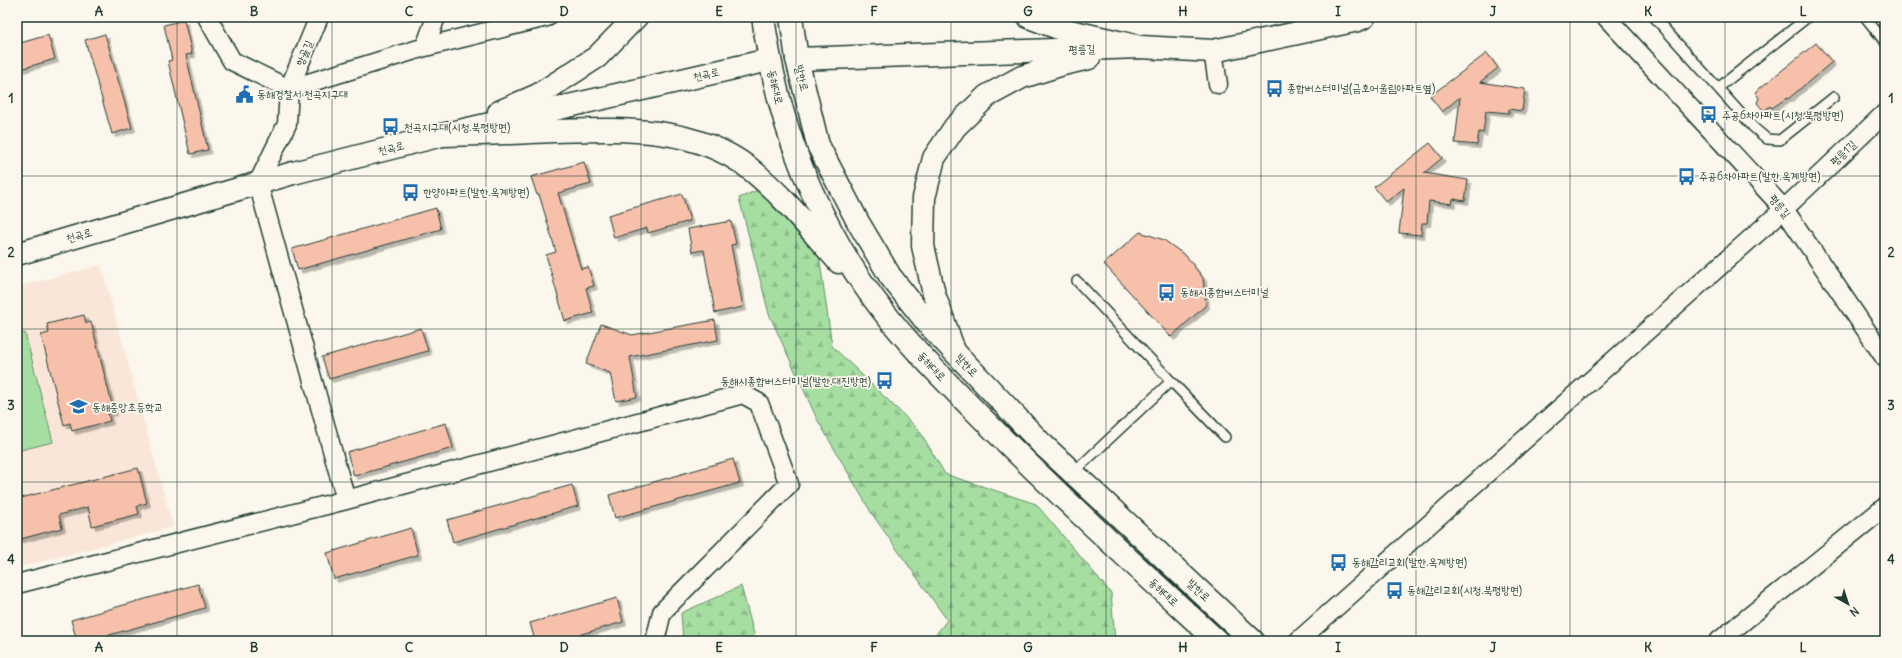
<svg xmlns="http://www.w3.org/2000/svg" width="1902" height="658" viewBox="0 0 1902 658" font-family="Delius,'Poor Story',sans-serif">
  <defs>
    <pattern id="forest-firs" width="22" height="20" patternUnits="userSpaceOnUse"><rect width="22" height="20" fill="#a6dea2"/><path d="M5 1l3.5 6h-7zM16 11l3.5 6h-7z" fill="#8ebf8c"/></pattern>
    <filter id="shadow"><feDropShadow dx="3.5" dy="3.5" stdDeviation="0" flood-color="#0004"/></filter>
  </defs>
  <rect width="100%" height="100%" fill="#fbf7ec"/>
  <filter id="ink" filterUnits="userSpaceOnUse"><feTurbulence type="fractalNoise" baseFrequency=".025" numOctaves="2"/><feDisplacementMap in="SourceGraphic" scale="8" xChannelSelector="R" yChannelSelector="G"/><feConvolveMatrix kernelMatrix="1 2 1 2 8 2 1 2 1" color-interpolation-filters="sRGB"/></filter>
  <g filter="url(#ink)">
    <path fill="#fae6d8" d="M101,265L173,527L17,568V287Z"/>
    <path fill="url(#forest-firs)" stroke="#628e6b" d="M779,181L819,255L832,346L919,430L945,474L1036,504L1111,593L1115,641H931L947,620L872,514L817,419L769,314L739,198Z
      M741,586L756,641H683L681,613Z"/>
    <path fill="#a6dea2" stroke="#628e6b" d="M25,333L53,442L17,451V335Z"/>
    <path fill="#f7c0aa" stroke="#1f3d34" filter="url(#shadow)" d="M184,20L192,54L186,55L208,150L190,154L168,61L172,60L164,25Z
      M105,34L132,128L112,134L85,40Z
      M48,35L55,59L17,70V44Z
      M1816,43L1832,62L1788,99L1787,98L1772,108L1770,106L1764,111L1757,103L1759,98L1755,92Z
      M1487,53L1498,68L1480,82L1525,89L1522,111L1509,109V113L1486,111L1483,133L1479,132L1477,145L1455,143L1460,97L1442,112L1430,96Z
      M1430,143L1442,158L1424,173L1468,180L1465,201L1453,199L1452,204L1429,201L1427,223H1422L1421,235L1399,233L1404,188L1386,202L1374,187Z
      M584,162L591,184L558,193L581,269L588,267L594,286L586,288L593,313L565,321L546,255L556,252L539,194L537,195L531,177Z
      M682,194L690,221L648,233L647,228L614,238L608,215Z
      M436,208L441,229L298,270L292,249Z
      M731,221L736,244L731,245L743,307L715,313L704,250L692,252L688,229Z
      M1140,232L1164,240L1186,256L1203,278L1206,305L1171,337L1104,264Z
      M84,315L86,323L91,322L114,412L108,413L110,421L72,431L70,423L64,425L41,335L49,333L47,324Z
      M715,320L718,340L630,357L637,397L616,401L610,373L586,364L601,324L632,335Z
      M421,328L428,351L329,379L322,357Z
      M446,423L453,448L354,476L347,452Z
      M733,459L740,483L615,518L609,495Z
      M138,468L147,503L137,506L139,514L92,526L88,507L59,515L62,528L17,540V499Z
      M572,485L578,506L453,542L447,520Z
      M411,528L418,555L334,579L327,553Z
      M198,584L205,608L88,641H77L71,620Z
      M617,598L623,622L558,641H535L530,623Z"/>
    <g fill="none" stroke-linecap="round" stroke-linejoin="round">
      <defs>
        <path id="lane" d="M1654,17L1753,127L1767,139L1780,140L1834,97
          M1865,17L1885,42
          M1718,88L1808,17
          M1171,381L1225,437
          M1073,473L1171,381L1077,281"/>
        <path id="street" d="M207,17L232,61L289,89L287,124L258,183L346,500
          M1606,17L1784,209L1885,358
          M425,47L436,17
          M1213,51L1218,84
          M289,89L425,47L547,17
          M289,89L319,17
          M17,584L346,500L743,394L759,403L789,484L662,612L655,641
          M1298,641L1784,209L1885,113
          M1719,641L1885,507"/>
        <path id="secondary" d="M797,59L1140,47L1213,51L1358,20L1364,17
          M499,112L538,95L597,57L636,17
          M17,254L293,173L442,135L769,60
          M954,351L934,294L923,246L924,198L934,158L955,127L987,96L1022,77L1063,64L1089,58"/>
        <path id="primary" d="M763,17C776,110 801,182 849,262C884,320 933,369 980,416C1057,494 1137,567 1217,641
          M791,17L797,59L818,145L858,222L890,276L928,324L1041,443L1253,641
          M1029,17L1061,29L1140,47
          M442,135C480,134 517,133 554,131C621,129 693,125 749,168C783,195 810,230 839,262"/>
      </defs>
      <use href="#lane" stroke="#1f3d34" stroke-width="12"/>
      <use href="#street" stroke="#1f3d34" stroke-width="21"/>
      <use href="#secondary" stroke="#1f3d34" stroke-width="25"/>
      <use href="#primary" stroke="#1f3d34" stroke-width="25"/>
      <use href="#lane" stroke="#fbf7ec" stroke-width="9"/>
      <use href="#street" stroke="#fbf7ec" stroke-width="18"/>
      <use href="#secondary" stroke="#fbf7ec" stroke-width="22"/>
      <use href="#primary" stroke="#fbf7ec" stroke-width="22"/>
    </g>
  </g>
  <path fill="none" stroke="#1f3d34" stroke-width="1" stroke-opacity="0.55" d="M177,17V641M332,17V641M486,17V641M641,17V641M796,17V641M951,17V641M1106,17V641M1261,17V641M1416,17V641M1570,17V641M1725,17V641M17,176H1885M17,329H1885M17,482H1885"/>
  <defs>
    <symbol id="bus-bare" viewBox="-9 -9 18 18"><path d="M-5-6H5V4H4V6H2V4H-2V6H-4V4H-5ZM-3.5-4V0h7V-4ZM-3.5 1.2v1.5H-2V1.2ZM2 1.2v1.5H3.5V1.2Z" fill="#1f6fb2" stroke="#fbf7ec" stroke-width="2.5" paint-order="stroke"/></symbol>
    <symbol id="civic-bare" viewBox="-9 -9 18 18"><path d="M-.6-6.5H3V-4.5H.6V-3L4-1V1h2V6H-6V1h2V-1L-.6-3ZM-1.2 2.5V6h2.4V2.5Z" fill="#1f6fb2" stroke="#fbf7ec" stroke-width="2.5" paint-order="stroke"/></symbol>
    <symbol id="school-bare" viewBox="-9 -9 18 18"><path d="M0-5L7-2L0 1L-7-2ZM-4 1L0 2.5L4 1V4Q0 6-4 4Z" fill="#1f6fb2" stroke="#fbf7ec" stroke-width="2.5" paint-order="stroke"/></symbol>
  </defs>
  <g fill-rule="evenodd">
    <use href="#bus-bare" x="1262" y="76" width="25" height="25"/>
    <use href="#civic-bare" x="232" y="82" width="25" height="25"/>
    <use href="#bus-bare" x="1696" y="102" width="25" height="25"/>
    <use href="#bus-bare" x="378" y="114" width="25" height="25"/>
    <use href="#bus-bare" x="1674" y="164" width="25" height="25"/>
    <use href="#bus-bare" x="398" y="180" width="25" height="25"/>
    <use href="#bus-bare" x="1154" y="280" width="25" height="25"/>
    <use href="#bus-bare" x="872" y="368" width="25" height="25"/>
    <use href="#school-bare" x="66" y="394" width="25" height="25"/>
    <use href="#bus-bare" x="1326" y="550" width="25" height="25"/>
    <use href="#bus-bare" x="1382" y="578" width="25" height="25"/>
  </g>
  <g text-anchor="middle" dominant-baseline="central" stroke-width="3.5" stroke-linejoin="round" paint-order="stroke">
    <g font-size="11" fill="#1f3d34" stroke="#fbf7ec">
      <text transform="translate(1082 49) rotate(-2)">평릉길</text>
      <text transform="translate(304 53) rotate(-67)">항골길</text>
      <text transform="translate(706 74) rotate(-13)">천곡로</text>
      <text transform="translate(802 78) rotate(76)">발한로</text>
      <text transform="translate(776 87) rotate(77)">동해대로</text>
      <text transform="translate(391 148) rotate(-14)">천곡로</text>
      <text transform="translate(1843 153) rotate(-44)">평릉1길</text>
      <text transform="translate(1780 206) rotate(50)">평릉길</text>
      <text transform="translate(79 235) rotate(-16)">천곡로</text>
      <text transform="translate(967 365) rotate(47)">발한로</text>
      <text transform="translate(932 366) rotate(47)">동해대로</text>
      <text transform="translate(1199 590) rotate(43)">발한로</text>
      <text transform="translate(1164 592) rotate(43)">동해대로</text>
    </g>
    <g font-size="11" fill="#1f3d34" stroke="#fbf7ec" text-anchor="start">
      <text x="1287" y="88">종합버스터미널(금호어울림아파트옆)</text>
      <text x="257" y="94">동해경찰서 천곡지구대</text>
      <text x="1722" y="115">주공6차아파트(시청.북평방면)</text>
      <text x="404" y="127">천곡지구대(시청.북평방면)</text>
      <text x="1699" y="176">주공6차아파트(발한.옥계방면)</text>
      <text x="423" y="192">한양아파트(발한.옥계방면)</text>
      <text x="1180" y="292">동해시종합버스터미널</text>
      <text x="871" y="381" text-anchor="end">동해시종합버스터미널(발한.대진방면)</text>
      <text x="92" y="407">동해중앙초등학교</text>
      <text x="1352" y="562">동해감리교회(발한.옥계방면)</text>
      <text x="1407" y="590">동해감리교회(시청.북평방면)</text>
    </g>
  </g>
  <rect width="1902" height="658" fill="none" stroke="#fbf7ec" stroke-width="44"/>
  <g transform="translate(1848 604) rotate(141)" stroke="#fbf7ec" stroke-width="3" paint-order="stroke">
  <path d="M0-3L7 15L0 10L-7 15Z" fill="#1f3d34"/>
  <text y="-6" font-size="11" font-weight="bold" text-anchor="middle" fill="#1f3d34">N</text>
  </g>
  <rect x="22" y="22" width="1858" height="614" fill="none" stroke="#1f3d34" stroke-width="1.5"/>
  <g font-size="13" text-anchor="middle" font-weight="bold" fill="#1f3d34">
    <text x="99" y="16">A</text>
    <text x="254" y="16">B</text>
    <text x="409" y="16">C</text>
    <text x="564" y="16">D</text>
    <text x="719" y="16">E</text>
    <text x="874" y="16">F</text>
    <text x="1028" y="16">G</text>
    <text x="1183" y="16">H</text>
    <text x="1338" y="16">I</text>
    <text x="1493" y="16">J</text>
    <text x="1648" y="16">K</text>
    <text x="1803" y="16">L</text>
    <text x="11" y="103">1</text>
    <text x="1891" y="103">1</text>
    <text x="11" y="257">2</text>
    <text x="1891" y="257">2</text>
    <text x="11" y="410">3</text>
    <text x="1891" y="410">3</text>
    <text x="11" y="564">4</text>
    <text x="1891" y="564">4</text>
    <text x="99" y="652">A</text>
    <text x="254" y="652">B</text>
    <text x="409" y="652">C</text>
    <text x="564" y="652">D</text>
    <text x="719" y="652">E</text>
    <text x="874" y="652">F</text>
    <text x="1028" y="652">G</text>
    <text x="1183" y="652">H</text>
    <text x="1338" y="652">I</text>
    <text x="1493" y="652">J</text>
    <text x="1648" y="652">K</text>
    <text x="1803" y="652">L</text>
  </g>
</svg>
